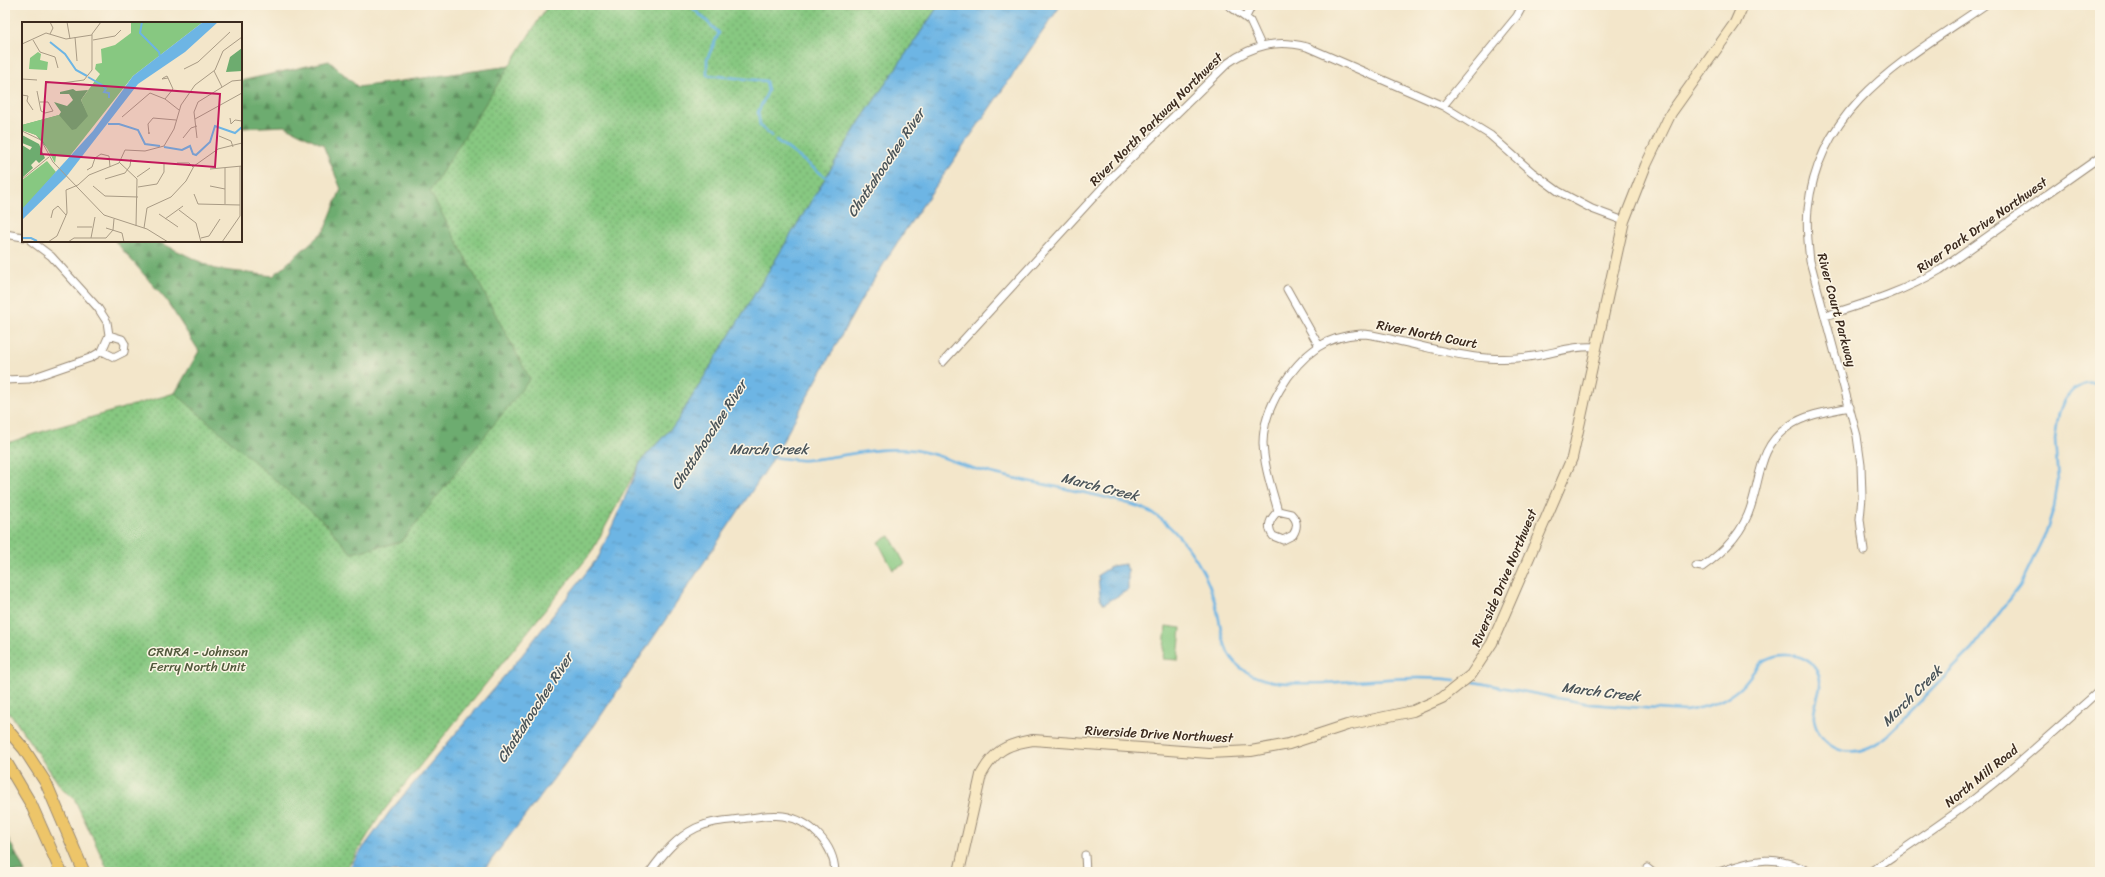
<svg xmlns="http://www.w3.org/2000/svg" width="2105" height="877" viewBox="0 0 2105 877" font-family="Sriracha,sans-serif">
  <defs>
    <pattern id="forest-firs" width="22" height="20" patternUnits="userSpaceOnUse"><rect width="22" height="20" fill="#6dac6f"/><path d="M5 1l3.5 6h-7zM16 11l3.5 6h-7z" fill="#5b8c5b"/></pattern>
    <pattern id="park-dots" width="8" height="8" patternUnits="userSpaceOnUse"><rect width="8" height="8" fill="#87c881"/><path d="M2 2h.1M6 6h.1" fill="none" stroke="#70a369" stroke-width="1.8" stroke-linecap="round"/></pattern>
    <pattern id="water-ripples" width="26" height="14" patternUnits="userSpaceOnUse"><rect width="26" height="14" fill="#6db5e4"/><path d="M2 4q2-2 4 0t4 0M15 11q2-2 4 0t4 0" fill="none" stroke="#5b93b8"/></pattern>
  </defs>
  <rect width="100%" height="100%" fill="#fcf5e5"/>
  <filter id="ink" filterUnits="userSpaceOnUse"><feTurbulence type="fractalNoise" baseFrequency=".025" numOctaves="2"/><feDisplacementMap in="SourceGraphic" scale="8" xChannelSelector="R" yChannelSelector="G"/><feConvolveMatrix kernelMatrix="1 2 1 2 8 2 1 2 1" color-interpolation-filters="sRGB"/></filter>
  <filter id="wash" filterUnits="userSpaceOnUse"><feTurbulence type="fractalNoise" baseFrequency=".012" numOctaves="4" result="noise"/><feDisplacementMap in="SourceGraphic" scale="16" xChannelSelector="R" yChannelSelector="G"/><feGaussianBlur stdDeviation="0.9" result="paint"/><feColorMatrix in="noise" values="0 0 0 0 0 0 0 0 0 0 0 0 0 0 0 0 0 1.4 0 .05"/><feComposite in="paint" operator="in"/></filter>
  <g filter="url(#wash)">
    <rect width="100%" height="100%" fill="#f3e6ca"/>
    <path fill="#87c881" stroke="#617950" d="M890,536L905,564L893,570L878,542Z
      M1166,626L1181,628L1178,660L1163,659Z"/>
    <path fill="url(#forest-firs)" stroke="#546b46" d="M329,61L358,87L510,66L431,191L552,401L176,812L63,790L12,716L5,709V451L175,393L199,351L166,300L115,241H157L215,269L273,276L324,231L341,189L323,145L285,126L241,128V81Z
      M5,832L25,872H5Z"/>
    <path fill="url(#park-dots)" stroke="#617950" d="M548,5H939L860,121L676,423L641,461L591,553L381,814L345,872H109L74,798L63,790L12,716L5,709V444L34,434L175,393L327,525L351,553L401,542L530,379L430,191Z"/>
    <path fill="url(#water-ripples)" stroke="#547081" d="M939,5H1061L900,238L861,300L770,464L594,726L482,872H348L355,859L391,810L522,655L599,556L641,461L676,423L860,121Z
      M1125,564L1128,570V590L1104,604L1100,598L1098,575L1112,566Z"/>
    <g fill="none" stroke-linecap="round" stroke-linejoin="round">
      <path stroke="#6db5e4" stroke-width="2.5" d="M690,5L719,33L707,59V75L766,81L768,91L758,112L760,126L772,136
        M776,140L827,178
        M772,457C783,458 796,461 807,460C842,457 879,446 914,450C938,453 959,465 983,471C1025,482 1069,488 1111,499C1125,503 1140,505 1152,513C1167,522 1178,535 1189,549C1200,564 1209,582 1214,599C1224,629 1218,657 1250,674C1274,686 1298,683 1324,683C1368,681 1412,675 1455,680
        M1474,682L1589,704L1685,711C1703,708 1721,703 1736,691C1755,677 1756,653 1788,655C1800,655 1815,662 1819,675C1824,690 1812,704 1814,719C1815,729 1822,739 1830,745C1856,763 1888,740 1904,718L1972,649L2020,586L2046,532L2054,507L2058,481L2055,439L2059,413L2064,400L2073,390L2084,384L2100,383"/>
    </g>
  </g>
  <g filter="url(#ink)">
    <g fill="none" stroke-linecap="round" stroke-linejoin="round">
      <defs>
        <path id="street" d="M1228,5L1250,21L1261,45
          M1246,17L1252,5
          M1443,106L1517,16L1523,5
          M5,234L23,237
          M1287,289L1319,346
          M1825,316C1866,303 1903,292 1940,270L2100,157
          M102,351L114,357L124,352L125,344L122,339L109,335
          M943,362L1113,176L1228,63C1253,45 1277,39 1307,47L1443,106L1490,135L1532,172L1558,191L1592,209L1624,221
          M5,380L29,379L90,358L102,351L109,335L107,322L98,308L51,256L31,241
          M1278,511L1291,514C1298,521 1298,527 1293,535L1283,540L1273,536C1266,526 1270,519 1278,511C1272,489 1264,467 1263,443C1263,409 1290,366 1318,347C1330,339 1347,335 1361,334C1375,334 1389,339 1403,342C1430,348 1457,356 1486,358C1501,359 1518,359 1534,356C1554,353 1576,345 1596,347
          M1864,551L1860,519L1862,497L1861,465L1857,436L1810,261C1808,244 1806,226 1808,209C1819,104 1907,59 1985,5
          M1696,566L1702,567C1724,552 1743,533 1751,506C1761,476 1759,446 1789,426C1807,414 1830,411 1850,407
          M1085,855L1086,872
          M1647,868L1652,872
          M650,872C663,854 676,838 696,828C710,821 725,821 740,819C754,818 769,814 783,816C810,820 834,844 835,872
          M1719,872C1755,860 1774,853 1810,872
          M1870,872C1905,848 1940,825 1974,799C2018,765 2059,727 2100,690"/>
        <path id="secondary" d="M959,872L981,775C994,751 1006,744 1033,740L1209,753L1251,751L1289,744L1347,725L1413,711L1442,698L1471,675L1492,643L1572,458L1624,221L1646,165L1671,113L1735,23L1743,5"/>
        <path id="primary" d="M5,727L24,749L46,783L84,872
          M5,760L31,804L61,872"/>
      </defs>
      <use href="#street" stroke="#978874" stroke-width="9"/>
      <use href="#secondary" stroke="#978874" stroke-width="12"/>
      <use href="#primary" stroke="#978874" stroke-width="13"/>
      <use href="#street" stroke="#fff" stroke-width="7"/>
      <use href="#secondary" stroke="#f8e8c3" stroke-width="10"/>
      <use href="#primary" stroke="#edc569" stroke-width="11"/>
    </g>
  </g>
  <g text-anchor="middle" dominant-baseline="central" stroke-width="3" stroke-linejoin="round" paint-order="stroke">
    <g font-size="13" fill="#3b2a1e" stroke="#fcf5e5">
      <text transform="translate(1156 119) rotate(-45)">River North Parkway Northwest</text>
      <text transform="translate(1982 225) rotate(-35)">River Park Drive Northwest</text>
      <text transform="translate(1837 310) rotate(75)">River Court Parkway</text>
      <text transform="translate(1427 334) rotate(11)">River North Court</text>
      <text transform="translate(1504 578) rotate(-67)">Riverside Drive Northwest</text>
      <text transform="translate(1159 734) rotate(3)">Riverside Drive Northwest</text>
      <text transform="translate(1981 776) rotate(-39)">North Mill Road</text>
    </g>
    <g font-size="13" fill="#52593c" stroke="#fcf5e5">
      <text x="198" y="651">CRNRA - Johnson<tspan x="198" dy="15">Ferry North Unit</tspan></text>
    </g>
    <g font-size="14" font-style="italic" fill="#4a5459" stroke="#fcf5e5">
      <text transform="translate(886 163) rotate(-56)">Chattahoochee River</text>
      <text transform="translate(709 435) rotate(-57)">Chattahoochee River</text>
      <text x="769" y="449">March Creek</text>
      <text transform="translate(1100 487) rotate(14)">March Creek</text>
      <text transform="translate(1601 692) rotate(7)">March Creek</text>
      <text transform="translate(1912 696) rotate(-45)">March Creek</text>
      <text transform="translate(535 708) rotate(-57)">Chattahoochee River</text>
    </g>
  </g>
  <g transform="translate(22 22)">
    <rect width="220" height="220" fill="#f3e6ca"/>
    <path d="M220,26V49L204,50L208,35ZM51,67L54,69L66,68L59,78L68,96L34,128L25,126L14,113L0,108V103L37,93L39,90L32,80L45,84L51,78L47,72H38V70ZM0,113L17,122L23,136L17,141L14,138L9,143L11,146L0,156V123L8,128L10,125L0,121Z" fill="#6dac6f"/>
    <path d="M109,0H181L111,54L47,135L34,134L33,141L21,119L14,113L0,108V103L37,93L50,108L54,107L66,94L59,78L78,52L73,47L74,42L80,41L79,27L93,23L109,11ZM16,30L19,32L18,38L26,40L25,48L7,47L8,36ZM25,139L34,150L0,189V158Z" fill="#87c881"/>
    <path d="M181,0H196L163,30L116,62L44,155L0,198V187L71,109L111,54Z" fill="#6db5e4"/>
    <path fill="none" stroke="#6db5e4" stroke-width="2" d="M120,0L118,11L137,30L138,35M28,20L43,32L54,48L65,54M66,55L80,63L84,67L82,70L87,71V76M86,102H97L116,108L123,122L138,124M142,125L160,128L168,124L171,132L174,133L188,120L193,104L213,111L220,105M0,216H9L15,219"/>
    <path fill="none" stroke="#a99b85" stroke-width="1" d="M28,0L31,6L28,12M45,0L48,17M53,15L55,39M11,18L18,30L33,35L36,46M71,18L93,14L99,8M0,22L24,11L44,17L70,13M162,47L176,40L208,10M192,49L200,65M145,54L146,56L140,57L141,56ZM0,57L15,58M40,61L62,58L70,48V12L79,0M15,69L19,89L23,91L31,89L26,80H18M0,73L6,74L5,79L11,88M143,77L151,67L146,56M100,95L128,71L143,77L157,88M208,96L209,102L213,98L220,99M173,97L220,71M0,109L19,118L31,140L82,193L125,207L146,220M127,110V112L126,102L131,96L154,98M197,114L209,119L211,125M161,116L169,106L175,104M175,116L172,90L176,80L210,59L220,58M97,140L115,157L114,204M155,141H167L171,145M188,147L220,144M65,148L70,145L73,136L79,132L87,134L88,145M115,155L128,146M0,157L27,135M83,157L103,151L108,144L109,137M71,164L83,174L116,175M188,164L203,167M116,165L135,162L142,150V142M172,172L176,182L218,183M203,182V146M157,188L174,201L179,220M137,192L156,205M29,196L31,188L36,184L44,193M143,197L161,184M55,205H70M84,206L100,211L102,220M122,206L125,186L149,175L164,159L172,144L196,127L220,121M69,216L73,195M179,216L187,214L198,197M26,220L35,214L45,191L44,168L56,163L67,153L97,141L103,128L123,129L142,124L152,107L159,83L173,63L193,48L201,29L220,15M46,220L52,216H84L91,208L92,197M200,220L218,194V144"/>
    <path fill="#c2185b" fill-opacity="0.15" stroke="#c2185b" stroke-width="2" d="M24,60L198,72L193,145L19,132Z"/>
    <rect width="220" height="220" fill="none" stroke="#3b2a1e" stroke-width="2"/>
  </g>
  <rect width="2105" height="877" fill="none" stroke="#fcf5e5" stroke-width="20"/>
</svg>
